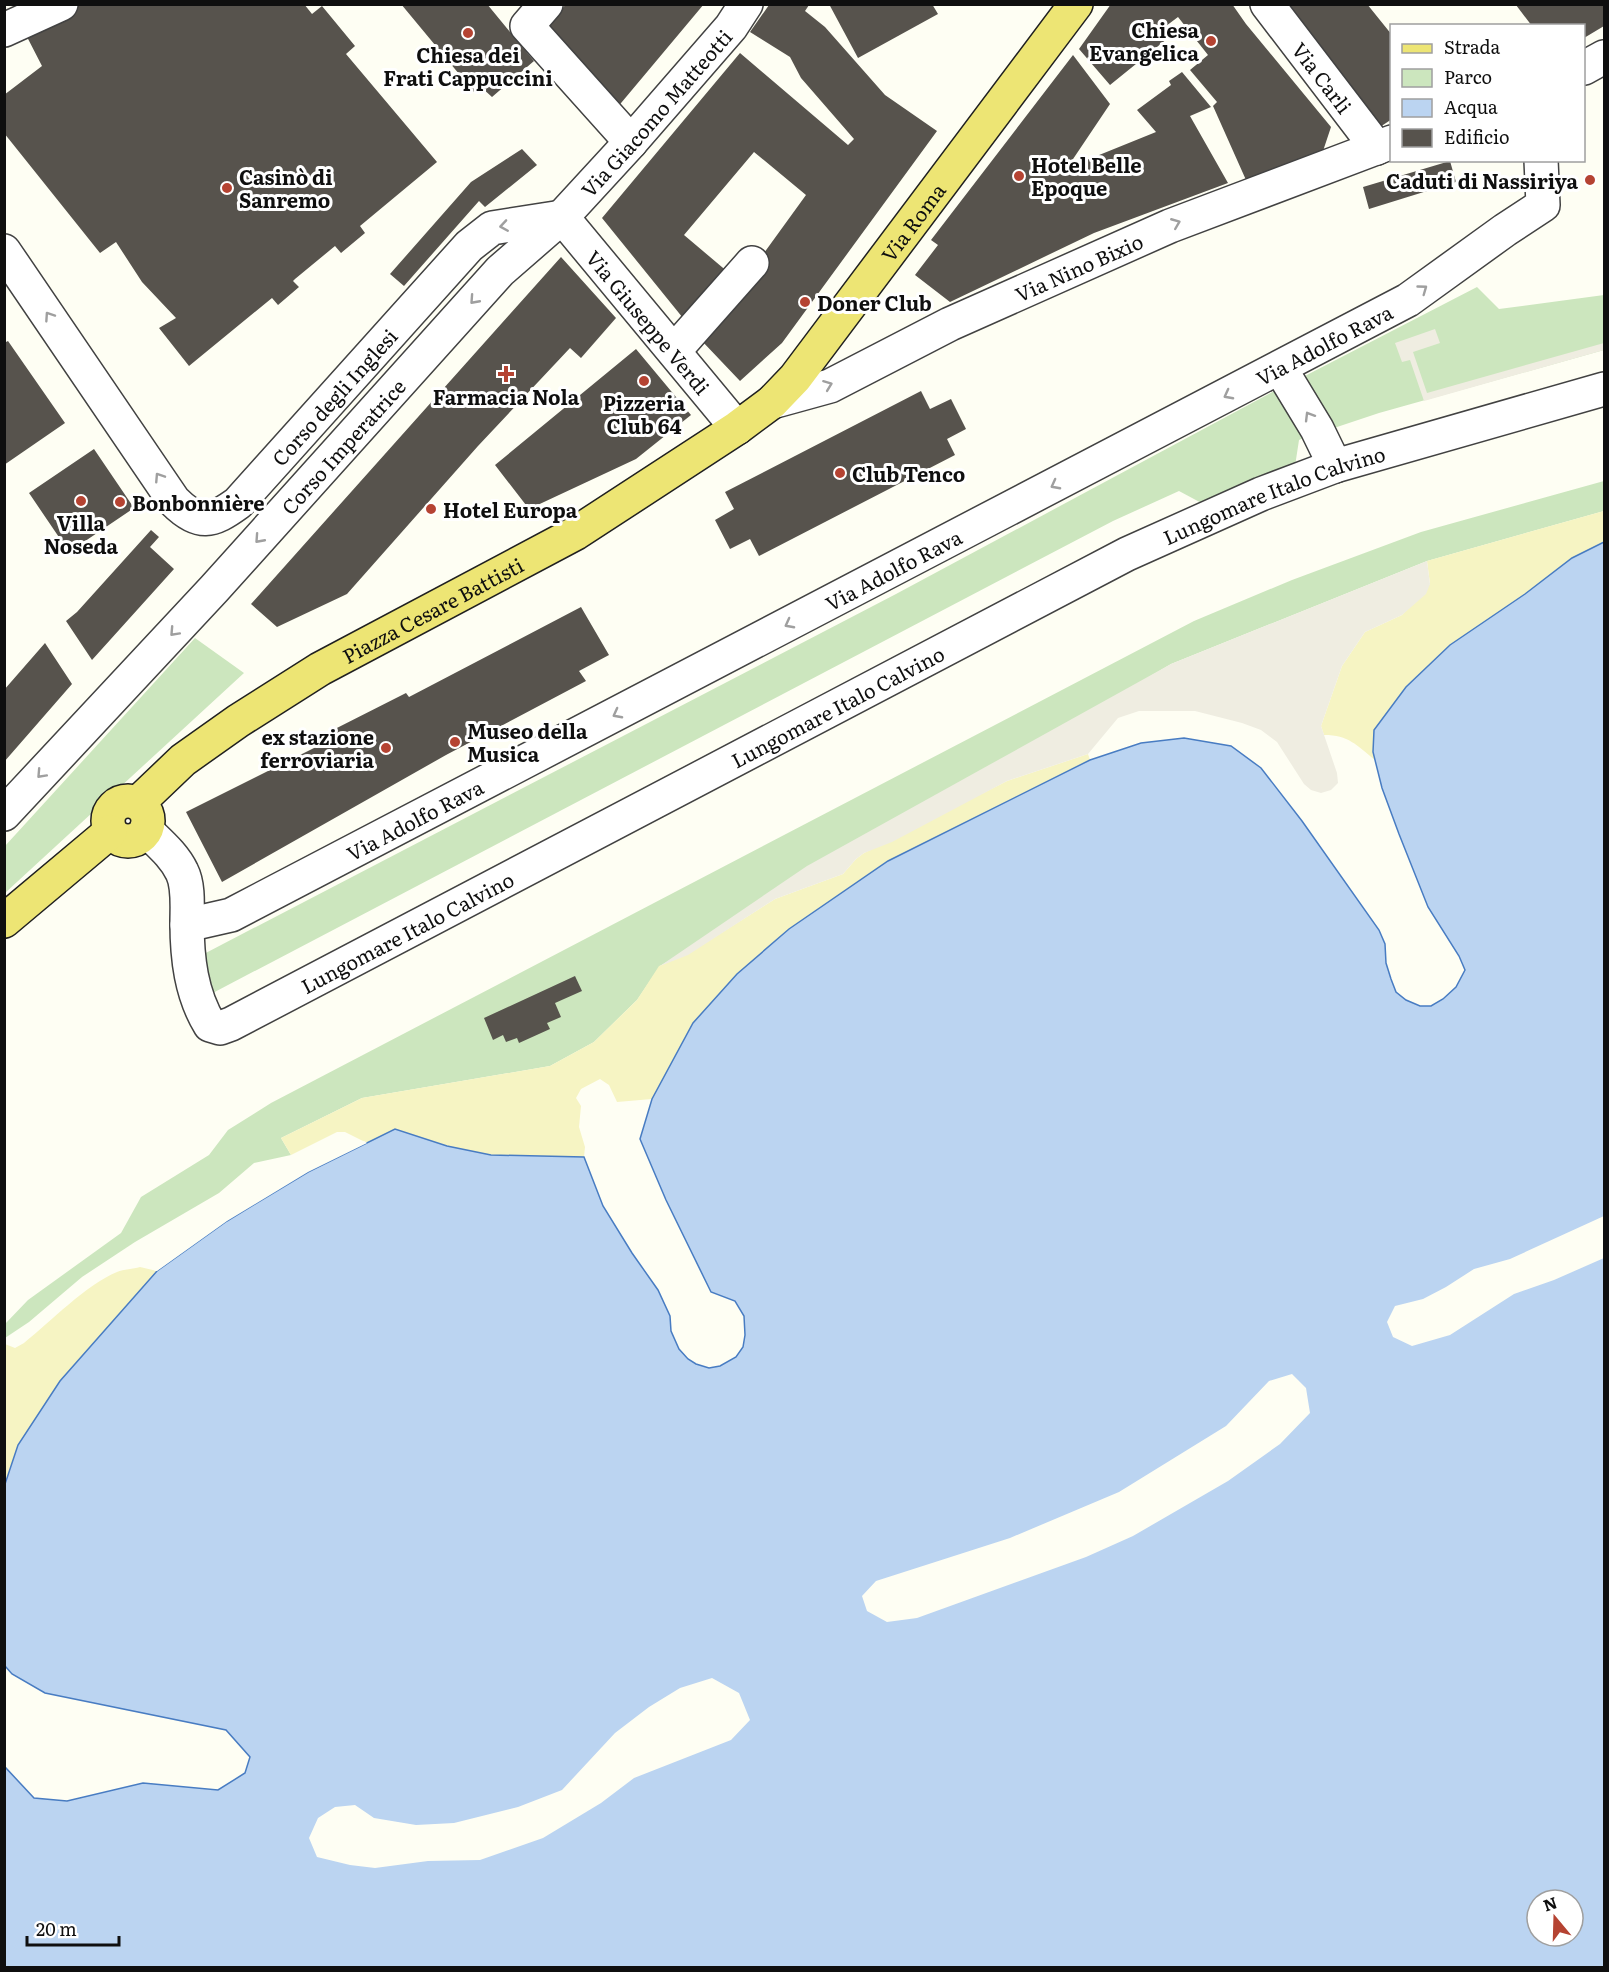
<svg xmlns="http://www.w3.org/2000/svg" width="1609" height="1972" viewBox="0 0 1609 1972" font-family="Literata,serif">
  <rect width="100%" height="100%" fill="#fefef3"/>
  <path fill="#cce6be" d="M1477,287L1499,309L1604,295V350L1379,413L1334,428L1301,378Z
    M1280,388L1308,436L1299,440L1295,466L1207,506L1179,491L1113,521L209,995L200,956L896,594Z
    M1604,481V511L1427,561L1171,664L660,966L637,1000L594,1042L550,1066L362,1098L281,1138L291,1155L254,1163L219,1193L135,1242L82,1277L29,1322L5,1338V1324L28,1300L121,1233L141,1197L209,1155L228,1130L271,1103L1194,621L1292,580L1421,532Z
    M195,638L244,673L5,893V846Z"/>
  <path fill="#f6f4c3" d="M1604,511V542L1572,558L1525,594L1450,645L1406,687L1374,730L1373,752L1375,760C1356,745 1349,735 1324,735L1321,726L1342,666L1365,632L1402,615L1430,584L1427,561Z
    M1088,754L1090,760L888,861L789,929L737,974L693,1023L652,1099L617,1102L609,1085L600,1079L581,1089L576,1098L581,1106L579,1127L585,1147L584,1157L491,1155L447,1146L395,1129L367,1143L345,1132H337L291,1155L281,1138L362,1098L550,1066L594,1042L637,1000L659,966L688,954L775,899L843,874L856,859L864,853L1007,781Z
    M140,1267L157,1271L60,1381L18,1445L5,1484V1344L15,1348L24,1343C50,1322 87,1284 117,1272C124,1269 133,1269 140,1267Z"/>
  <path fill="#efede1" d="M1435,329L1440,343L1413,352L1427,393L1604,343V350L1424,401L1410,360L1402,362L1395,343Z
    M1427,561L1430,584L1426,594L1402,615L1365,632L1342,666L1321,726L1337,773L1338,783L1331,790L1321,793L1311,790L1304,784L1277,742L1261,730L1242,723L1195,711H1139L1118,718L1088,754L1007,781L892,842L864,853L856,859L843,874L775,899L688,955L660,966L807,866L1171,664Z"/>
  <path fill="#bbd4f1" stroke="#487cc2" stroke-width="1.5" fill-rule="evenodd" d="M1604,542V1967H5V1767L34,1798L67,1801L143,1783L218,1790L245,1773L250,1757L226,1730L45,1693L12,1674L5,1666V1484L18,1445L60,1381L157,1271L227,1221L308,1172L395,1129L447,1146L491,1155L584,1157L603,1206L632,1253L658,1290L670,1316L671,1331L679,1349L688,1359L696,1364L709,1368L720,1366L736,1357L743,1347L745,1335L744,1316L735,1301L711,1292L666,1200L640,1139L652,1099L693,1023L737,974L789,929L888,861L1090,760L1141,743L1184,738L1231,746L1261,768L1302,821L1379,930L1385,944L1386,963L1391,979L1396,992L1406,1000L1420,1006H1431L1443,999L1456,987L1465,970L1459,956L1428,907L1399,834L1382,788L1373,752L1374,730L1406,687L1450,645L1525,594L1572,558ZM1537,1900H1573V1936H1537Z"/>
  <path fill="#fefef3" d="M364,1141L367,1143L308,1172L227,1221L157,1271H154L226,1219L306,1170Z
    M1604,1216V1258L1554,1280L1514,1294L1450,1335L1412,1346L1393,1337L1387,1322L1395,1306L1423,1299L1446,1287L1474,1269L1510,1259Z
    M1292,1374L1306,1388L1310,1413L1280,1444L1228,1481L1133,1536L1086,1557L917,1618L887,1622L867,1611L862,1596L876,1581L1010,1538L1119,1492L1226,1426L1269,1381Z
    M712,1678L739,1693L750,1720L731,1740L634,1778L601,1803L543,1838L480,1860L428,1861L375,1868L350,1865L317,1857L309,1838L318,1818L335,1807L355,1805L374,1818L416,1825L454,1823L518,1807L562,1790L615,1733L649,1707L680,1688Z"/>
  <path fill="#57534d" d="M81,4H304L312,14L322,6L355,46L346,54L437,162L360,226L365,233L341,253L335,246L295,279L293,281L299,287L278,305L272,298L189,366L159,328L176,318L142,282L116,242L100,253L4,133V95L42,66L25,33Z
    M401,4H487L534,61L492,97L481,87L474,92Z
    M566,4H704L611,115L540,36Z
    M829,4H932L938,14L858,58Z
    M1111,4H1232L1246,24L1331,127L1323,151L1246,180L1213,106L1217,102L1190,70L1208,55L1178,17L1166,26L1173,34L1110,85L1079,49Z
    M1282,4H1367L1392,35V119L1380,127Z
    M769,5H809L805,11L825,27L885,95L937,131L782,343L740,381L701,340L806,195L754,152L684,235L729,273L687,323L602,218L740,53L848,145L854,139L801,78L790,57L750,32Z
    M1516,5H1604V26L1584,38V26H1532Z
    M1073,55L1110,104L1067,168L1156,132L1137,110L1171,85L1169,81L1182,72L1211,107L1190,116L1228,183L1094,233L950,302L915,275L938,245L931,240Z
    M522,149L537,165L485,207L479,201L404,286L390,274L471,182Z
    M1450,161L1456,182L1369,209L1363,187Z
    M561,257L616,318L581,358L570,348L478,446L347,594L277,627L251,604Z
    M8,341L65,423L4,465V343Z
    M636,349L691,415L636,459L529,509L495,465Z
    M921,391L930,409L951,399L966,429L947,439L955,455L759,556L750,539L730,549L715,520L734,509L725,492Z
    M94,449L134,508L69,552L29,493Z
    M151,530L159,537L150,547L174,569L92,660L66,621L77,612Z
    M581,607L609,655L579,671L586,681L446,755L222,882L186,812L328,741L325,734L406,693L409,697Z
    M45,643L72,684L4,762V690Z
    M575,976L582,991L555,1003L561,1017L547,1023L550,1029L519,1043L517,1038L506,1042L503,1035L493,1040L484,1018Z"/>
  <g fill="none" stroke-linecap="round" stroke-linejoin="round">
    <defs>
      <g id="minor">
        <path d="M546,4L527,26L631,142"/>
        <path id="s1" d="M1267,4L1377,148"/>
        <path d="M4,30L61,4"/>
        <path d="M1584,68L1604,57"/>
        <path id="s2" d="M562,217L737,428"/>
        <path id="s3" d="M4,251L174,501C199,526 212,522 238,503L469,246L492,228L562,217"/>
        <path d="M674,351L752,263"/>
        <path d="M1280,368L1317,429L1335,466"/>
        <path id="s4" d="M772,402L830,386L950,324L1170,226L1392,142"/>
        <path id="s5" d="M4,814L214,589L500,271L562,217L631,142L731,27L746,4"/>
        <path id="s6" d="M146,830C159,843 174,855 182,872C189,886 187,907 187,922C187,958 191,994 210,1025L220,1028L231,1024L1127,554L1261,494L1335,466L1604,389"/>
        <path id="s7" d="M187,925L231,915L1408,300L1505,230L1543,205L1541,160"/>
      </g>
      <g id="major">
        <circle cx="128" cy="821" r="20"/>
        <path id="s8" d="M138,803L183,760L238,721L320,669L576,533L737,428L772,402L795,378L1076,4"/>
        <path d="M4,921L110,832"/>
      </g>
    </defs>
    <use href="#minor" stroke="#424242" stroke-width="36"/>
    <use href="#major" stroke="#202020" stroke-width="36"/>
    <use href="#minor" stroke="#fff" stroke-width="33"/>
    <use href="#major" stroke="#ede574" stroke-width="33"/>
  </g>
  <defs><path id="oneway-chevron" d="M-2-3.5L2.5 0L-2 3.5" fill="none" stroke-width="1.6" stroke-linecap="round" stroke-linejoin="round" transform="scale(1.5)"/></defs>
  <g stroke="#9f9f9f">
    <use href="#oneway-chevron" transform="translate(1176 223) rotate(-22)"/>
    <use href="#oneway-chevron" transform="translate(504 226) rotate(171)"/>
    <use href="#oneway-chevron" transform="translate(1423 289) rotate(-36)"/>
    <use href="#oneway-chevron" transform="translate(474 300) rotate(132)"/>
    <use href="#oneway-chevron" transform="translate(49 316) rotate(-124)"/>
    <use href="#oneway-chevron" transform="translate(828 385) rotate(-21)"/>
    <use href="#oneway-chevron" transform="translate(1228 395) rotate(152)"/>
    <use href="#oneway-chevron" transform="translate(1309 416) rotate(-121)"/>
    <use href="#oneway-chevron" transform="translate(159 477) rotate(-123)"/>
    <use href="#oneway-chevron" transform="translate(1055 485) rotate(152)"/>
    <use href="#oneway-chevron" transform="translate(259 539) rotate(132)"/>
    <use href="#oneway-chevron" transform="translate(789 624) rotate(152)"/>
    <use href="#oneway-chevron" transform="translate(174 632) rotate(133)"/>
    <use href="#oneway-chevron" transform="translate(617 714) rotate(152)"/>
    <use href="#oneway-chevron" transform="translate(41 774) rotate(133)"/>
  </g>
  <g fill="#b54332" stroke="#fff" stroke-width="2">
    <circle cx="468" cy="33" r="6"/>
    <circle cx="1211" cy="41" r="6"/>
    <circle cx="1019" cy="176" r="6"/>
    <circle cx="1590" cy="180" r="6"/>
    <circle cx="227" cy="188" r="6"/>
    <circle cx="805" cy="302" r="6"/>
    <path d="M503 365h6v6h6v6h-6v6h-6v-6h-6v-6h6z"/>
    <circle cx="644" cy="381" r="6"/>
    <circle cx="840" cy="473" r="6"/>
    <circle cx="81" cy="501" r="6"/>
    <circle cx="120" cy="502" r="6"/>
    <circle cx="431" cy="509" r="6"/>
    <circle cx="455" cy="742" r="6"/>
    <circle cx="386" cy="748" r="6"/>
  </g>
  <g text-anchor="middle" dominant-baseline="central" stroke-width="6" stroke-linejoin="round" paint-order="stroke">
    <g font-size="20" font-weight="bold" fill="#0f0f0f" stroke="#fff" text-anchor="start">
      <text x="1199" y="29" text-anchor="end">Chiesa<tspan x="1199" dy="23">Evangelica</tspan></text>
      <text x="468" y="54" text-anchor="middle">Chiesa dei<tspan x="468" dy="23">Frati Cappuccini</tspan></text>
      <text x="1031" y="164">Hotel Belle<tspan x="1031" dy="23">Epoque</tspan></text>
      <text x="239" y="176">Casinò di<tspan x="239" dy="23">Sanremo</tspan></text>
      <text x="1578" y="180" text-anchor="end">Caduti di Nassiriya</text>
      <text x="817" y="302">Doner Club</text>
      <text x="506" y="396" text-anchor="middle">Farmacia Nola</text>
      <text x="644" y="402" text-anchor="middle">Pizzeria<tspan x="644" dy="23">Club 64</tspan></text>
      <text x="852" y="473">Club Tenco</text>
      <text x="132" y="502">Bonbonnière</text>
      <text x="443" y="509">Hotel Europa</text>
      <text x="81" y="522" text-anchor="middle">Villa<tspan x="81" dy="23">Noseda</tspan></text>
      <text x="467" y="730">Museo della<tspan x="467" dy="23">Musica</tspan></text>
      <text x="374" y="736" text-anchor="end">ex stazione<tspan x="374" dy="23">ferroviaria</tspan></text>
    </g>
    <g font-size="20" fill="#0f0f0f" stroke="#fff">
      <text stroke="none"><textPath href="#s1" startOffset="92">Via Carli</textPath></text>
      <text stroke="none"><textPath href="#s5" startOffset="958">Via Giacomo Matteotti</textPath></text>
      <text stroke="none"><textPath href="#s8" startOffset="981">Via Roma</textPath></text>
      <text stroke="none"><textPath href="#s4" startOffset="336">Via Nino Bixio</textPath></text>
      <text stroke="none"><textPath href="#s2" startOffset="136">Via Giuseppe Verdi</textPath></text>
      <text stroke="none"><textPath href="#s7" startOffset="1278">Via Adolfo Rava</textPath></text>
      <text stroke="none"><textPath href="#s3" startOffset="519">Corso degli Inglesi</textPath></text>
      <text stroke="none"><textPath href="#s5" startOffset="500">Corso Imperatrice</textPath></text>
      <text stroke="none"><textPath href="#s6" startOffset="1406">Lungomare Italo Calvino</textPath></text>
      <text stroke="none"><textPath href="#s7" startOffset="792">Via Adolfo Rava</textPath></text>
      <text stroke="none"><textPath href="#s8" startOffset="354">Piazza Cesare Battisti</textPath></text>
      <text stroke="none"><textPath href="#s6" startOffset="920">Lungomare Italo Calvino</textPath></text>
      <text stroke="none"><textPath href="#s7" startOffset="252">Via Adolfo Rava</textPath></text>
      <text stroke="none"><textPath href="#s6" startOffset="434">Lungomare Italo Calvino</textPath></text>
    </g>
  </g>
  <rect width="1609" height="1972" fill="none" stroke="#0f0f0f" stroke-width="12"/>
  <rect x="1390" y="24" width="195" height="138" fill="#ffffff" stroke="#9f9f9f" stroke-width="1.5"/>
  <rect x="1402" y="44" width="30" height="9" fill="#ede574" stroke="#9f9f9f" stroke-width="1.5"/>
  <text x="1444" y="54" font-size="18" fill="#0f0f0f">Strada</text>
  <rect x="1402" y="69" width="30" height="18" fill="#cce6be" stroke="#9f9f9f" stroke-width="1.5"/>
  <text x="1444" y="84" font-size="18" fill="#0f0f0f">Parco</text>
  <rect x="1402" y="99" width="30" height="18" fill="#bbd4f1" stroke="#9f9f9f" stroke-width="1.5"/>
  <text x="1444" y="114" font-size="18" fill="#0f0f0f">Acqua</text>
  <rect x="1402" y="129" width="30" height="18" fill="#57534d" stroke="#9f9f9f" stroke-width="1.5"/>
  <text x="1444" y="144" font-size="18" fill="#0f0f0f">Edificio</text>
  <g transform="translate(1555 1918) rotate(341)"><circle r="28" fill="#ffffff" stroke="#9f9f9f" stroke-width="1.5"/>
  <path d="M0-4.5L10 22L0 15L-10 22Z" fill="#b54332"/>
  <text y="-9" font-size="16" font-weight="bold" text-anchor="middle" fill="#0f0f0f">N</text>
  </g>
  <path d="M27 1936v9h92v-9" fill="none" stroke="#0f0f0f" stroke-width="3"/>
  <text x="36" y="1936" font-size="18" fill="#0f0f0f" stroke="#ffffff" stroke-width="4.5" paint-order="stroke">20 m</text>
</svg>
